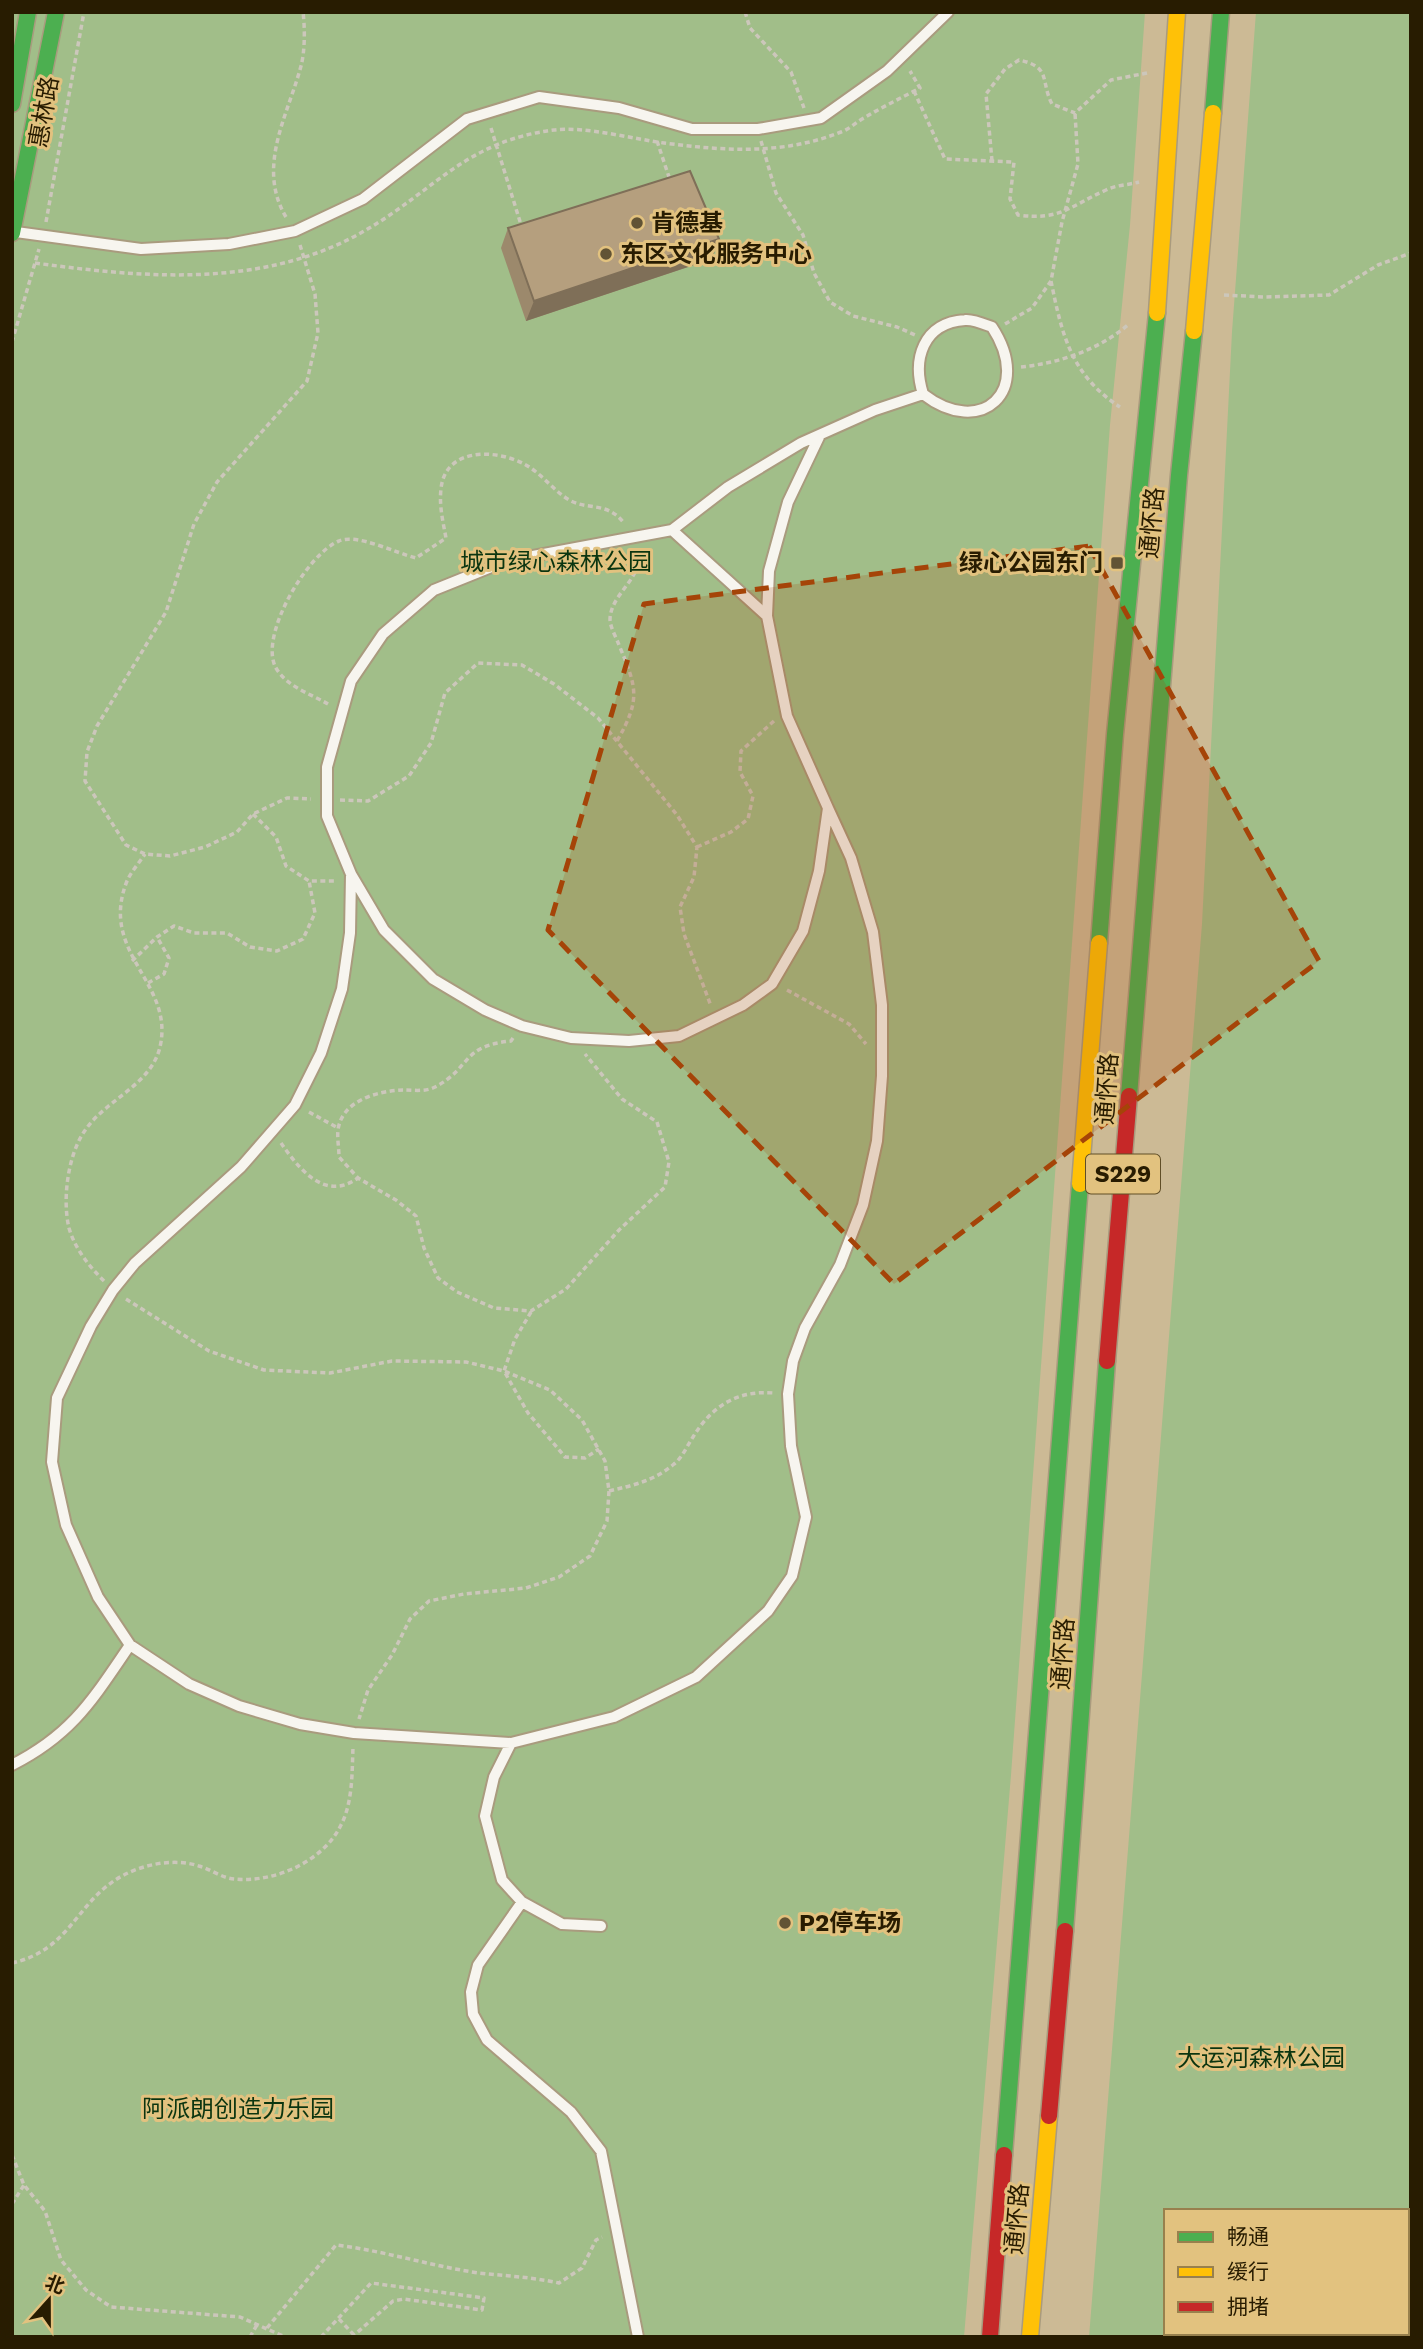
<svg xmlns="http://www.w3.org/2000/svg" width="1423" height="2349" viewBox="0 0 1423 2349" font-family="'Work Sans','Noto Sans SC',sans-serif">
  <rect width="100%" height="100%" fill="#ccba95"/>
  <path fill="#a1be89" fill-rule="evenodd" d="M12,12H1145L1130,225L1110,425L1011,1775L964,2337H12Z
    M1256,12H1411V2337H1089L1202,924L1232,332ZM1166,2211H1407V2333H1166Z"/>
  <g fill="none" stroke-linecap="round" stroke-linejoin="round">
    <defs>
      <path id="lane" d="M16,232L141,249L229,244L295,231L363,199L467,119L539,97L619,108L692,129H758L821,118L887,71L948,12
        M819,437L788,502L769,571L767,616L787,716L828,808L819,871L803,931L772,984L743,1005L679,1036L629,1041L571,1038L522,1026L485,1010L433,979L384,930L351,874L327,816V767L351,681L383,634L434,590L506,561L672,530L728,487L801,443L875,410L923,394C981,439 1034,391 992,327C984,324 973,319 965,320C923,323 912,359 923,394
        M672,530L767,616
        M351,874L350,933L342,989L321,1053L295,1105L241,1167L135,1263L113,1290L91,1326L57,1398L52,1462L66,1525L98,1597L130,1645L189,1684L239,1706L300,1724L354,1733L511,1743L614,1717L696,1677L768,1611L792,1576L806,1517L791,1446L788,1394L793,1361L805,1328L840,1265L863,1205L877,1141L882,1076V1005L873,932L851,858L828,808
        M511,1743L494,1777L485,1816L502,1880L522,1902L562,1924L601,1926
        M12,1765C73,1734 93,1699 130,1645
        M522,1902L478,1965L471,1992L473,2014L487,2040L571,2112L601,2151L638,2337"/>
      <path id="fast" d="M12,104L28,12
        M1213,113L1221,12
        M12,233L56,12
        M1099,943L1115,734L1157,313
        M1129,1096L1179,475L1194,331
        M1065,1931L1107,1361
        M1004,2155L1080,1184"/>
      <path id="slow" d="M1157,313L1177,12
        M1194,331L1213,113
        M1080,1184L1099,943
        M1030,2337L1049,2116"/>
      <path id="jam" d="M1107,1361L1129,1096
        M1049,2116L1065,1931
        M990,2337L1004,2155"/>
    </defs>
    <use href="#lane" stroke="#a99b7e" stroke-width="14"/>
    <use href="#fast" stroke="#a99b7e" stroke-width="19"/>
    <use href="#slow" stroke="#a99b7e" stroke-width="19"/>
    <use href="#jam" stroke="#a99b7e" stroke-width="19"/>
    <path stroke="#ccc7bb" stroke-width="3.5" stroke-dasharray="5 3.5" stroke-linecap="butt" d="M745,12L750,28L791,72L804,108
      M914,91L945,159L1014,162L1010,199L1018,215C1060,221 1070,206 1106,190C1116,185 1128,185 1139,182
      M491,128L522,228
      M657,141L670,180
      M761,141L776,193L803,235L814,273L830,302L853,316L897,327L915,335
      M992,161L986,94L1005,69L1019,60C1052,67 1040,81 1052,104L1075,113L1111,80L1147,73
      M286,217C256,167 288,115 301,66C305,51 305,28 303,12
      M46,222L84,12
      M300,245L315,294L318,333L307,381L217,482L194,524L166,612L97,726L87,752L85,781L126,845L145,854L170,856L205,847L237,832L253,814L287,798L311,799
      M35,263C145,278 265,289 366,230C435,190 466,141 554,130C584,126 634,139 664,143C725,151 783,155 841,132C850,129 856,122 864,118C882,107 901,98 920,88L910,71
      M1051,281C1062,335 1071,375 1120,407
      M1224,295L1265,297L1329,295L1378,265L1411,253
      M1005,324L1032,308L1051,281L1062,222L1078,164L1075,113
      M12,342L39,249
      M1021,367C1059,363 1099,350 1129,324
      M328,704C311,694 287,687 276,668C258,636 308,553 339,541C356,533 396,553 416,558L446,538C443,522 439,505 441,489C445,447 496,449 524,464C542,473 554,492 571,501C589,510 608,502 624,523
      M617,741C641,699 637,688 619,645C616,637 610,627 610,619C611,593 643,579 638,552
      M340,800L368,801L409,776L431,743L445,693L478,663L522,665L554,684L598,718L677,815L697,847L694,877L680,907L684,934L711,1006
      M253,814L276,837L286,866L309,881H335
      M697,847L731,832L748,819L753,796L740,772L741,751L775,720
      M132,961L157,937L174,926L194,933H227L250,947L277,951L303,939L315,913L309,881
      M148,983L164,974L169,958L157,937
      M787,990L849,1024L866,1044
      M513,1038L511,1041C460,1046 472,1068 435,1087C426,1092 413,1090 403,1090C378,1091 342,1100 338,1130C337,1138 339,1148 339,1157L358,1178L396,1200L416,1216L424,1248L438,1278L457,1292L494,1308L531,1311L566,1289L619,1230L665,1187L669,1162L657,1122L622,1099L585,1054
      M309,1112L338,1128
      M281,1143C299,1169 325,1202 358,1178
      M104,1281C89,1266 75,1249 69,1228C62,1199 68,1153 86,1129C107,1099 151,1085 160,1047C175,982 98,954 127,881C131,872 139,863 145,854
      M126,1299L209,1351L264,1370L330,1373L392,1361L466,1362L504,1371L550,1390L582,1420L605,1461L609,1491L607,1521L590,1556L559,1577L526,1588L464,1594L429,1601L410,1619L392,1655L368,1690L359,1719
      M531,1312L515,1339L504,1371L528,1413L565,1457L585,1458L599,1449
      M609,1491C634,1485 654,1481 674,1464C682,1458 687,1446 693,1437C712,1406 737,1390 774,1393
      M12,1963C71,1950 77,1900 122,1876C144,1864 174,1858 199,1866C210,1869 222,1878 234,1879C274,1883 323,1862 341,1825C353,1802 352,1771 353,1747
      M12,2155L24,2185L45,2211L61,2260L86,2290L111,2307L240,2317L285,2337
      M12,2204L24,2185
      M339,2319L354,2335
      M267,2328L336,2245C385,2251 431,2266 479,2273C506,2276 532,2277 559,2283L582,2268L596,2240L602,2237
      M250,2337L258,2323
      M321,2337L371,2283L484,2298L482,2310L404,2299L393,2301L352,2337"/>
    <use href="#lane" stroke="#f7f5ef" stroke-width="10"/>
    <use href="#fast" stroke="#4caf50" stroke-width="16"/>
    <use href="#slow" stroke="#ffc107" stroke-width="16"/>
    <use href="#jam" stroke="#c62828" stroke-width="16"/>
  </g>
  <path fill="#9c896c" d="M508,228L712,259L526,321L501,248Z"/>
  <path fill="#7f6f58" d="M719,239L712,259L526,321L534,301Z"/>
  <path fill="#b59f7e" stroke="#7f6f58" stroke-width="2" d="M690,171L719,239L534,301L508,228Z"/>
  <path fill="#a54408" fill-opacity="0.2" stroke="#a54408" stroke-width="5" stroke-dasharray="14 9" stroke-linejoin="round" d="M1089,546L1319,961L894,1284L548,930L644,604Z"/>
  <g fill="#615335" stroke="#e2c27f" stroke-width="2.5">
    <circle cx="637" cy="223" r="7"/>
    <circle cx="606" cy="254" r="7"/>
    <rect x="1110" y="556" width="14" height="14" rx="3.5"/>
    <circle cx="785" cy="1923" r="7"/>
  </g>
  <g text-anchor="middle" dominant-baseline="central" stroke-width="6" stroke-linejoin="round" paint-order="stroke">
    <rect fill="#e2c27f" stroke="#604e27" stroke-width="2" x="1086" y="1154.5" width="74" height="39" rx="5"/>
    <g font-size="23" font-weight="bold" fill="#281c01">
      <text x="1123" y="1174">S229</text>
    </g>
    <g font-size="24" fill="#281c01" stroke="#e2c27f">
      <text transform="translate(44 112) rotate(-80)">惠林路</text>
      <text transform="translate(1152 523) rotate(-85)">通怀路</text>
      <text transform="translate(1107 1089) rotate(-86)">通怀路</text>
      <text transform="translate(1063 1654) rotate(-86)">通怀路</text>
      <text transform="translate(1017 2219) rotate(-85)">通怀路</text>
    </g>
    <g font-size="24" font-weight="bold" fill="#281c01" stroke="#e2c27f" text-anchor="start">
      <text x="651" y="223">肯德基</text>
      <text x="620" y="254">东区文化服务中心</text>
      <text x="1103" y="563" text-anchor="end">绿心公园东门</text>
      <text x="799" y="1923">P2停车场</text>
    </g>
    <g font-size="24" fill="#0b3510" stroke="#e2c27f">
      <text x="556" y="562">城市绿心森林公园</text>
      <text x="1261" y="2058">大运河森林公园</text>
      <text x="238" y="2109">阿派朗创造力乐园</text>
    </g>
  </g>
  <rect width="1423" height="2349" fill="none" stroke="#281c01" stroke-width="28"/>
  <rect x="1164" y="2209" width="245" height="126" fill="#e2c27f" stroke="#98804d" stroke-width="2"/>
  <rect x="1178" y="2232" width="35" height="10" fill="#4caf50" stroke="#98804d" stroke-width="2"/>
  <text x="1227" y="2244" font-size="21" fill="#281c01">畅通</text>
  <rect x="1178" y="2267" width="35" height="10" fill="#ffc107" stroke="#98804d" stroke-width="2"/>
  <text x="1227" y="2279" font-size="21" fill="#281c01">缓行</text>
  <rect x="1178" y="2302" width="35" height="10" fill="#c62828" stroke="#98804d" stroke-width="2"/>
  <text x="1227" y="2314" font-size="21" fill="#281c01">拥堵</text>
  <g transform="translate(49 2300) rotate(21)" stroke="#e2c27f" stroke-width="5" paint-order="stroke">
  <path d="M0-5L12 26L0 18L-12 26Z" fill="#281c01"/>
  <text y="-10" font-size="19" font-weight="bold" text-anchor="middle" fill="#281c01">北</text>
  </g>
</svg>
